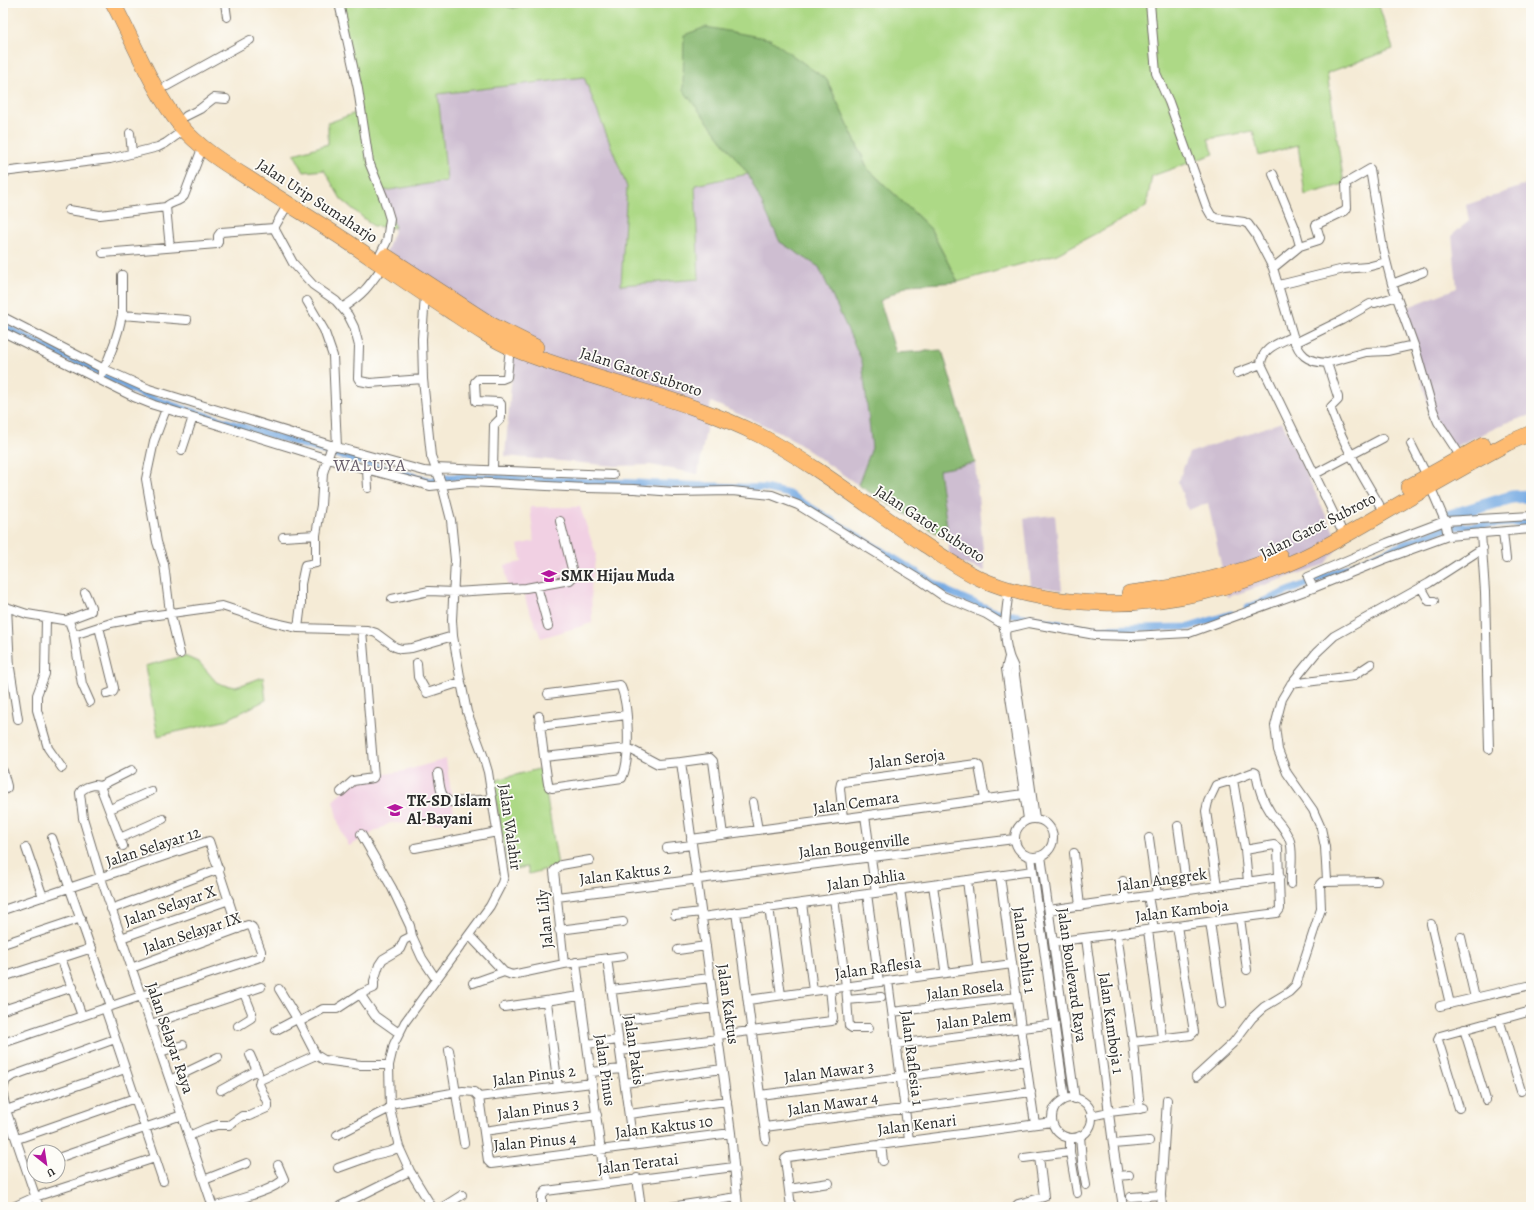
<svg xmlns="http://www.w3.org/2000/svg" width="1534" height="1210" viewBox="0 0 1534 1210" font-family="Alegreya,serif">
  <rect width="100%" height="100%" fill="#fdfcf7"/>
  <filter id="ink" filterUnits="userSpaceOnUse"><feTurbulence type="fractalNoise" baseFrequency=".025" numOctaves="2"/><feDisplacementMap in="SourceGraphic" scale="8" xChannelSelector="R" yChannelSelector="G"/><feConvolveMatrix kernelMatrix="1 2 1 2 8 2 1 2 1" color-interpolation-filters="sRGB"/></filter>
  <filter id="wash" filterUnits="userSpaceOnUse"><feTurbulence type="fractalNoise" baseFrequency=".012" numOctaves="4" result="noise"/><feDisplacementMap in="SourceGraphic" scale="16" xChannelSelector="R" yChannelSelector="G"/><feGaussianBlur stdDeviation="0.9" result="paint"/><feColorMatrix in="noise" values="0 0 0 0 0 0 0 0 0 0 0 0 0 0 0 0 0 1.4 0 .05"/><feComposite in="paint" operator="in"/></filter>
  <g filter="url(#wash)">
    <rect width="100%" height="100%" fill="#f5ebd6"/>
    <path fill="#f1d0e3" d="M530,507H580L596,554L591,587L592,623L541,638L527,605L523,589L508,593L505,565L522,562L518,545L534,541Z
      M446,759L455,820L434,824L390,823L349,846L340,829L333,801L354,779L404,771Z"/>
    <path fill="#cebed1" d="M584,77L627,187L621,285L699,279L695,185L748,174L780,242L819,267L862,361L872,449L858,485L786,435L711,402L698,474L651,465L615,466L505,456L515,338L385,256L395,228L382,191L447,181L438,94Z
      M1526,185L1531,201V415L1506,423L1455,447L1437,433L1400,310L1457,288L1452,235L1469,221L1466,205Z
      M1282,422L1340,545L1324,565L1228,597L1208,503L1188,510L1178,482L1189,453Z
      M975,463L985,571L949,559V541L939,470Z
      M1055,515L1062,590L1031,586L1024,518Z"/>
    <path fill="#add986" stroke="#6c8258" d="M333,3H492L514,8L527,3H1378L1393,49L1327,73L1344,184L1305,195L1298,145L1259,156L1253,131L1208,139L1214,154L1152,176L1146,207L1057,254L958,282L930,228L868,169L827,80L720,137L748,174L695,185L699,279L621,285L627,187L584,77L438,94L447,181L383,191L395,228L373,226L341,199L324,170L304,172L294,154L328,144V123L358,112L346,48Z
      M184,656L199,662L218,684L236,687L263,677L266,700L224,721L158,736L145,666Z
      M542,768L558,866L529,874L527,867L508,870L493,781Z"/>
    <path fill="#8ab973" stroke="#5a724f" d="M492,3H527L514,8Z
      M706,27L770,39L827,80L868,169L930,228L958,282L908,285L880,301L896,353L942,350L975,463L939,470L949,541L858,485L872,448L862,361L819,267L780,242L748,174L683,90L684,35Z"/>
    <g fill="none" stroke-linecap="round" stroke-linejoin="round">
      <path stroke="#76aae3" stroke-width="7" d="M3,326L141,394L172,405L323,451L431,481L453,477H484L764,488L789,494L949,592L993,611L1086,629L1189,627L1231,614
        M1247,608L1434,532L1453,527L1531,522"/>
      <path stroke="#76aae3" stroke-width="13" d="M1447,517L1512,497L1531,496"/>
    </g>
  </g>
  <g filter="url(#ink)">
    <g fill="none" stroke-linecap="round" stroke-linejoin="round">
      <defs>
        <path id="street" d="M225,3L227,17
          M339,3L358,89L369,162L384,199L390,219L387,241L381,253
          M1150,3L1156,73L1169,102L1207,208L1211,215L1215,218L1244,222L1248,224L1256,235L1273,268L1293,336C1280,343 1262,347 1261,364L1340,527
          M167,86L250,40
          M186,116L200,109L214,98L226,99
          M130,133L132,153
          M3,172L110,159L158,147L166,143L184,130
          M1273,174L1295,228L1300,246
          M166,207L170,248
          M69,210L100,215L166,207C171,201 179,203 184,196L203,146
          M274,228L288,204
          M103,253L217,244L218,242V236L221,232L274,228L293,263L313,285L336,301L348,315L354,327L359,346L358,378L360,381L370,383L423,379
          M1273,268L1300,246L1319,240L1320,238L1316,225L1345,211L1347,208L1346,183L1370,169L1383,249L1392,284L1415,348L1433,410L1438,422L1461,457
          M1392,284L1423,272
          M1279,285L1344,269L1367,267L1386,262
          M425,295L422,339L423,379L431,456L442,485L451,520L455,560L452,620L453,636L461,682L467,712L483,755L488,772L504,876L502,883L490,906L405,1022L394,1044L389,1065L390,1108L399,1147L410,1171L432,1207
          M307,301L324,330L333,356L337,447
          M1375,303L1397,296
          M342,308C363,295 369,286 383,266
          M122,315V275
          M3,317L104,369L149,389L337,447L424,471L436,472
          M3,332L134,397L154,405L328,459L430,486L469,482L586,488L634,489L674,492L732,491L772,495L798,505L920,580L943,596L986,614L1004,625
          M1293,336C1299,355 1307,362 1327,363L1338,397V400L1331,407V410C1343,443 1361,474 1379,504
          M1295,343L1342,320L1370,304
          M1327,363L1366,352L1387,351L1414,345
          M102,373C111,354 118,336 122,315L187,320
          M1237,373L1261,364
          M166,409L154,441L146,479L157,542L164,564L170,612L180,654
          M1411,444L1427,476
          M182,450L193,417
          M435,468L613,475
          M367,470L368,488
          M493,470L494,425L501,418V404L499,402L476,401L475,382L478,379H502L507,377L510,347
          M1315,474L1383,438
          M1430,486L1445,521L1448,536
          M1503,532L1506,559
          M1481,533L1485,592L1489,749
          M283,537L316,535L321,505L323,473L332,445
          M537,586L548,626
          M1421,587L1429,601H1434
          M1313,588L1308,577L1387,543L1445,521L1531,516
          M1009,590C1006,613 1002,633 1009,656C1010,660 1013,664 1014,668L1035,818
          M392,599L429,591L454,592L526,588L570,580L573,577V573L560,521
          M3,606L27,614L69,621L74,635L82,684L90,702
          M7,607L10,668L18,719
          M46,618L45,674L37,695V710L48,748L62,768
          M67,620L91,611V607L85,593
          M99,627L114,688L113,692L107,694
          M298,628L301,604V584L305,565L316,563V535
          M1004,629L1029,623L1095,635L1132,636L1189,633L1313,588L1382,560L1448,536L1531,529
          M74,635L111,623L143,617L222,606L271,622L298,628L367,630L376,633L395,647L401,649L412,648L453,636
          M1009,657L1006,669L1028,819
          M417,663L418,677L427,693L461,682
          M1291,684L1353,676L1371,664
          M539,716L544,757L628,748
          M540,726L626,715
          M628,748L658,764L681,762L731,1133L738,1207
          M544,757L548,784L549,787L552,788L622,778C631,759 629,703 620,685L548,694
          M681,762L710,758L713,761L723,835
          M3,771L7,786V788L3,791
          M438,773C440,783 439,798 451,802L492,799
          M1233,780L1254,772L1256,773C1258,787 1263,801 1271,813C1278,822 1286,829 1290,841C1294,855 1290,869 1291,884
          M100,786L132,770
          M341,792L353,781L373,778L374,776L362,630
          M753,802L758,830
          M110,809L151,791
          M865,816L876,893
          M1015 838a19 19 0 1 1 38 0a19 19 0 1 1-38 0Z
          M843,819L840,788L841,783L843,782L976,764L979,766L985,799
          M1178,826L1187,890
          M361,834L392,888L410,926L412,936L422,958L436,979
          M52,838L111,1006
          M120,838L163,819
          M1149,838L1157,895
          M691,839L1024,794
          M123,846L100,786L94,785L87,787L82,790L80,793L83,818L101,878L213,1207
          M26,848L43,897
          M415,848L497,832
          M667,848L692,845
          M1074,853L1080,906
          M1041,856L1075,1099
          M1031,857L1065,1099
          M1000,876L1021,1028L1035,1124
          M967,880L977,964
          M1123,881L1125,899
          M1326,882L1377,881
          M933,885L945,969
          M1217,886L1206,811L1208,802L1216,785L1233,780L1245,850L1248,882
          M900,889L912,974
          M867,894L879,982
          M1148,896L1154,929
          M557,897L1014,839
          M834,899L846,986L849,1026L852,1028H869
          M802,903L813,991
          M769,907L781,995
          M111,909L219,869
          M3,910L209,841L238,929
          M1049,910L1280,877
          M736,912L766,1140
          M675,915L701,912
          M702,917L1033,871
          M1240,918L1247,970
          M1210,922L1222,1004
          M1431,924L1450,1004
          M559,930L623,922
          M1148,930L1162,1038
          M1117,934L1133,1042L1140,1109
          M469,935L504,972L512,975L564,964L623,956
          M1461,937L1475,998
          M121,938L229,900
          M1086,938L1113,1144L1123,1207
          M1053,942L1277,913L1280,909L1278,848L1274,845L1245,850
          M3,944L81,918
          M678,950L706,946
          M61,958L82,1016
          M607,958L633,1145
          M576,962L605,1182
          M564,964L554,871L561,865L590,860
          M3,977L92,948
          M888,981L909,1140
          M473,983L504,972
          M279,989L299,1022L316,1055L324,1060L361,1065H389
          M611,990L710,978
          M360,994L375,1016L399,1033
          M748,1000L1012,964
          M847,1000L881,997
          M547,1002L558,1087
          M1440,1006L1531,985
          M504,1007L580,996
          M105,1008L163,1181
          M3,1010L73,987
          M892,1012L1017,997
          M1499,1019L1521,1091
          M616,1021L714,1008
          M299,1022L323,1009H337L360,994L374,988V981L379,965L383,959L400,949L404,940L412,936
          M151,1024L261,987
          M238,1026L251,1018L252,1013L244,993
          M1464,1029L1486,1100
          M276,1030L297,1019
          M718,1035L832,1021L833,1018L830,988
          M1133,1042L1191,1035L1194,1032L1177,926
          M3,1043L141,996L257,958L261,956V951L252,927L248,925L131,968
          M587,1044L618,1040
          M896,1044L1055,1024
          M449,1050L464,1143
          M620,1051L718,1039
          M160,1052L183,1045
          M250,1055L258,1073
          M591,1072L622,1069
          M1196,1077L1233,1043L1252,1018L1264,1007L1289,992L1296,985L1321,909L1320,884L1322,882H1326L1327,880L1325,847L1321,828L1313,810L1287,773L1278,750L1275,726L1282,699L1291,684L1316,653L1334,636L1429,583L1483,548
          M170,1080L218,1057
          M625,1083L722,1069
          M3,1089L6,1080L12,1076L115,1039
          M221,1090L257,1070
          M3,1095L6,1110L39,1207
          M760,1095L1026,1061
          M479,1097L488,1161L491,1164L731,1133
          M479,1097L592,1083
          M1052 1118a20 20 0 1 1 40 0a20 20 0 1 1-40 0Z
          M390,1104L463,1091L474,1092L479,1097
          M1459,1108L1438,1040L1440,1036L1531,1011
          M6,1110L125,1069
          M629,1114L727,1101
          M1091,1116L1109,1112L1144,1108
          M765,1127L1031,1092
          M484,1131L597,1115
          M337,1135L390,1108
          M189,1136L207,1128L217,1125H229L242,1116H249L267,1108L268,1107V1104L259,1084L260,1080L316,1055
          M1080,1136L1082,1161L1086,1185
          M1070,1138V1152L1077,1193
          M17,1139L135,1098
          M881,1144L883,1161
          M1113,1144L1149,1141
          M58,1158L182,1115
          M1024,1158L1070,1152
          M338,1168L374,1155L391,1151L399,1147
          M1118,1176L1129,1175
          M637,1178L641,1207
          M204,1180L247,1163
          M789,1189L829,1183
          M1161,1195L1162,1207
          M1131,1197L1161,1195L1167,1100
          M340,1206L410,1171
          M13,1207L35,1197L155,1158
          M213,1207C231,1201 272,1192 284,1179L278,1165
          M443,1207L462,1195
          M542,1207V1196L546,1191L734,1167
          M670,1207L737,1197
          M791,1207L785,1159L788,1157L1052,1122
          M1015,1207L1018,1204L1044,1197L1039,1157"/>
        <path id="highway" d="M113,3C134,42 153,92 180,125C199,148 227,165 251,180C283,201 316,221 348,242C382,265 416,289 450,311C471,325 491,339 514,349C595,382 683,396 761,436C819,467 871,509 925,545C944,557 961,570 981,579C1016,595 1063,602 1101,603C1168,606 1240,586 1300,559C1345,538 1386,511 1429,487C1455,472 1482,457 1508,443L1531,433
          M386,256L492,325L536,347
          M1408,487L1483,445
          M1129,593C1180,587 1232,577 1280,556"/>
      </defs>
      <use href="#street" stroke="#726e67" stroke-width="10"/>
      <use href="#highway" stroke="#726e67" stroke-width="16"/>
      <use href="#street" stroke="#fff" stroke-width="8"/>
      <use href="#highway" stroke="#febb71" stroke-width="15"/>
    </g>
  </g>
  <defs>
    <symbol id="school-bare" viewBox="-9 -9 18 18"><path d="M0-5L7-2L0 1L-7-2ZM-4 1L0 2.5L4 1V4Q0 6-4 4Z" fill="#b5179e" stroke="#fdfcf7" stroke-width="2.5" paint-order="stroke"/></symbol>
  </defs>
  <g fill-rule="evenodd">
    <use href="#school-bare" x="538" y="565" width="22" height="22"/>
    <use href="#school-bare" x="384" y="799" width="22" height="22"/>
  </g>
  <g text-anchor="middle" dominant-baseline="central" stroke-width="3.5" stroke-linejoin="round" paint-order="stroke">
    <g font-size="16" fill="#2b2b2b" stroke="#fdfcf7">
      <text transform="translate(317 201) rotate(33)">Jalan Urip Sumaharjo</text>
      <text transform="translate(641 372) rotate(18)">Jalan Gatot Subroto</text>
      <text transform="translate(930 524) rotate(33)">Jalan Gatot Subroto</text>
      <text transform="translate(1318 526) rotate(-27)">Jalan Gatot Subroto</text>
      <text transform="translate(907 759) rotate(-7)">Jalan Seroja</text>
      <text transform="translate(856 803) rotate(-8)">Jalan Cemara</text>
      <text transform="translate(510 827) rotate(82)">Jalan Walahir</text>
      <text transform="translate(854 846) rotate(-7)">Jalan Bougenville</text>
      <text transform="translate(153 847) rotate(-18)">Jalan Selayar 12</text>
      <text transform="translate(625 874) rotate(-7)">Jalan Kaktus 2</text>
      <text transform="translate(866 880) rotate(-8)">Jalan Dahlia</text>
      <text transform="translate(1162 880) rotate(-8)">Jalan Anggrek</text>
      <text transform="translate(170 906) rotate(-19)">Jalan Selayar X</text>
      <text transform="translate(1182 911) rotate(-7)">Jalan Kamboja</text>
      <text transform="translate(545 919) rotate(-96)">Jalan Lily</text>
      <text transform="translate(192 933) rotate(-18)">Jalan Selayar IX</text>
      <text transform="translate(1024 950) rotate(82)">Jalan Dahlia 1</text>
      <text transform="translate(878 968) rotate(-8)">Jalan Raflesia</text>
      <text transform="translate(1072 975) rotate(82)">Jalan Boulevard Raya</text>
      <text transform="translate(965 990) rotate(-7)">Jalan Rosela</text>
      <text transform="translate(728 1004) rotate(82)">Jalan Kaktus</text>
      <text transform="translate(974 1020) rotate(-7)">Jalan Palem</text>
      <text transform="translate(1111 1023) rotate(82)">Jalan Kamboja 1</text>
      <text transform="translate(170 1038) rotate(71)">Jalan Selayar Raya</text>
      <text transform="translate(634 1050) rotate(82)">Jalan Pakis</text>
      <text transform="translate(912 1058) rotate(83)">Jalan Raflesia 1</text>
      <text transform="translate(605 1070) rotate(82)">Jalan Pinus</text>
      <text transform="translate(829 1072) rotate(-7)">Jalan Mawar 3</text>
      <text transform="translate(534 1076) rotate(-7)">Jalan Pinus 2</text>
      <text transform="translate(833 1104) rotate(-8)">Jalan Mawar 4</text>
      <text transform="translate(538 1109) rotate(-8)">Jalan Pinus 3</text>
      <text transform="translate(917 1125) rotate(-7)">Jalan Kenari</text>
      <text transform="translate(664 1127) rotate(-7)">Jalan Kaktus 10</text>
      <text transform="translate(535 1142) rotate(-5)">Jalan Pinus 4</text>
      <text transform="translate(638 1164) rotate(-7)">Jalan Teratai</text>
    </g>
    <g font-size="16" font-weight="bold" fill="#2b2b2b" stroke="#fdfcf7" text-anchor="start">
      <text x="561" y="576">SMK Hijau Muda</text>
      <text x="407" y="801">TK-SD Islam<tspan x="407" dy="18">Al-Bayani</tspan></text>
    </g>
    <g font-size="18" letter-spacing="1" fill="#665c6a" stroke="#fdfcf7">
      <text x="370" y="465">WALUYA</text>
    </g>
  </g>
  <rect width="1534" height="1210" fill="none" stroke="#fdfcf7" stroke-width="16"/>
  <g transform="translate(46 1164) rotate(150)"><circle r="19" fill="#fdfcf7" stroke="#a9a8a5"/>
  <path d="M0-3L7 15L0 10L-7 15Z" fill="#b5179e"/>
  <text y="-6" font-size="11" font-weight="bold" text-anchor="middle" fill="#2b2b2b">U</text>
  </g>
</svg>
